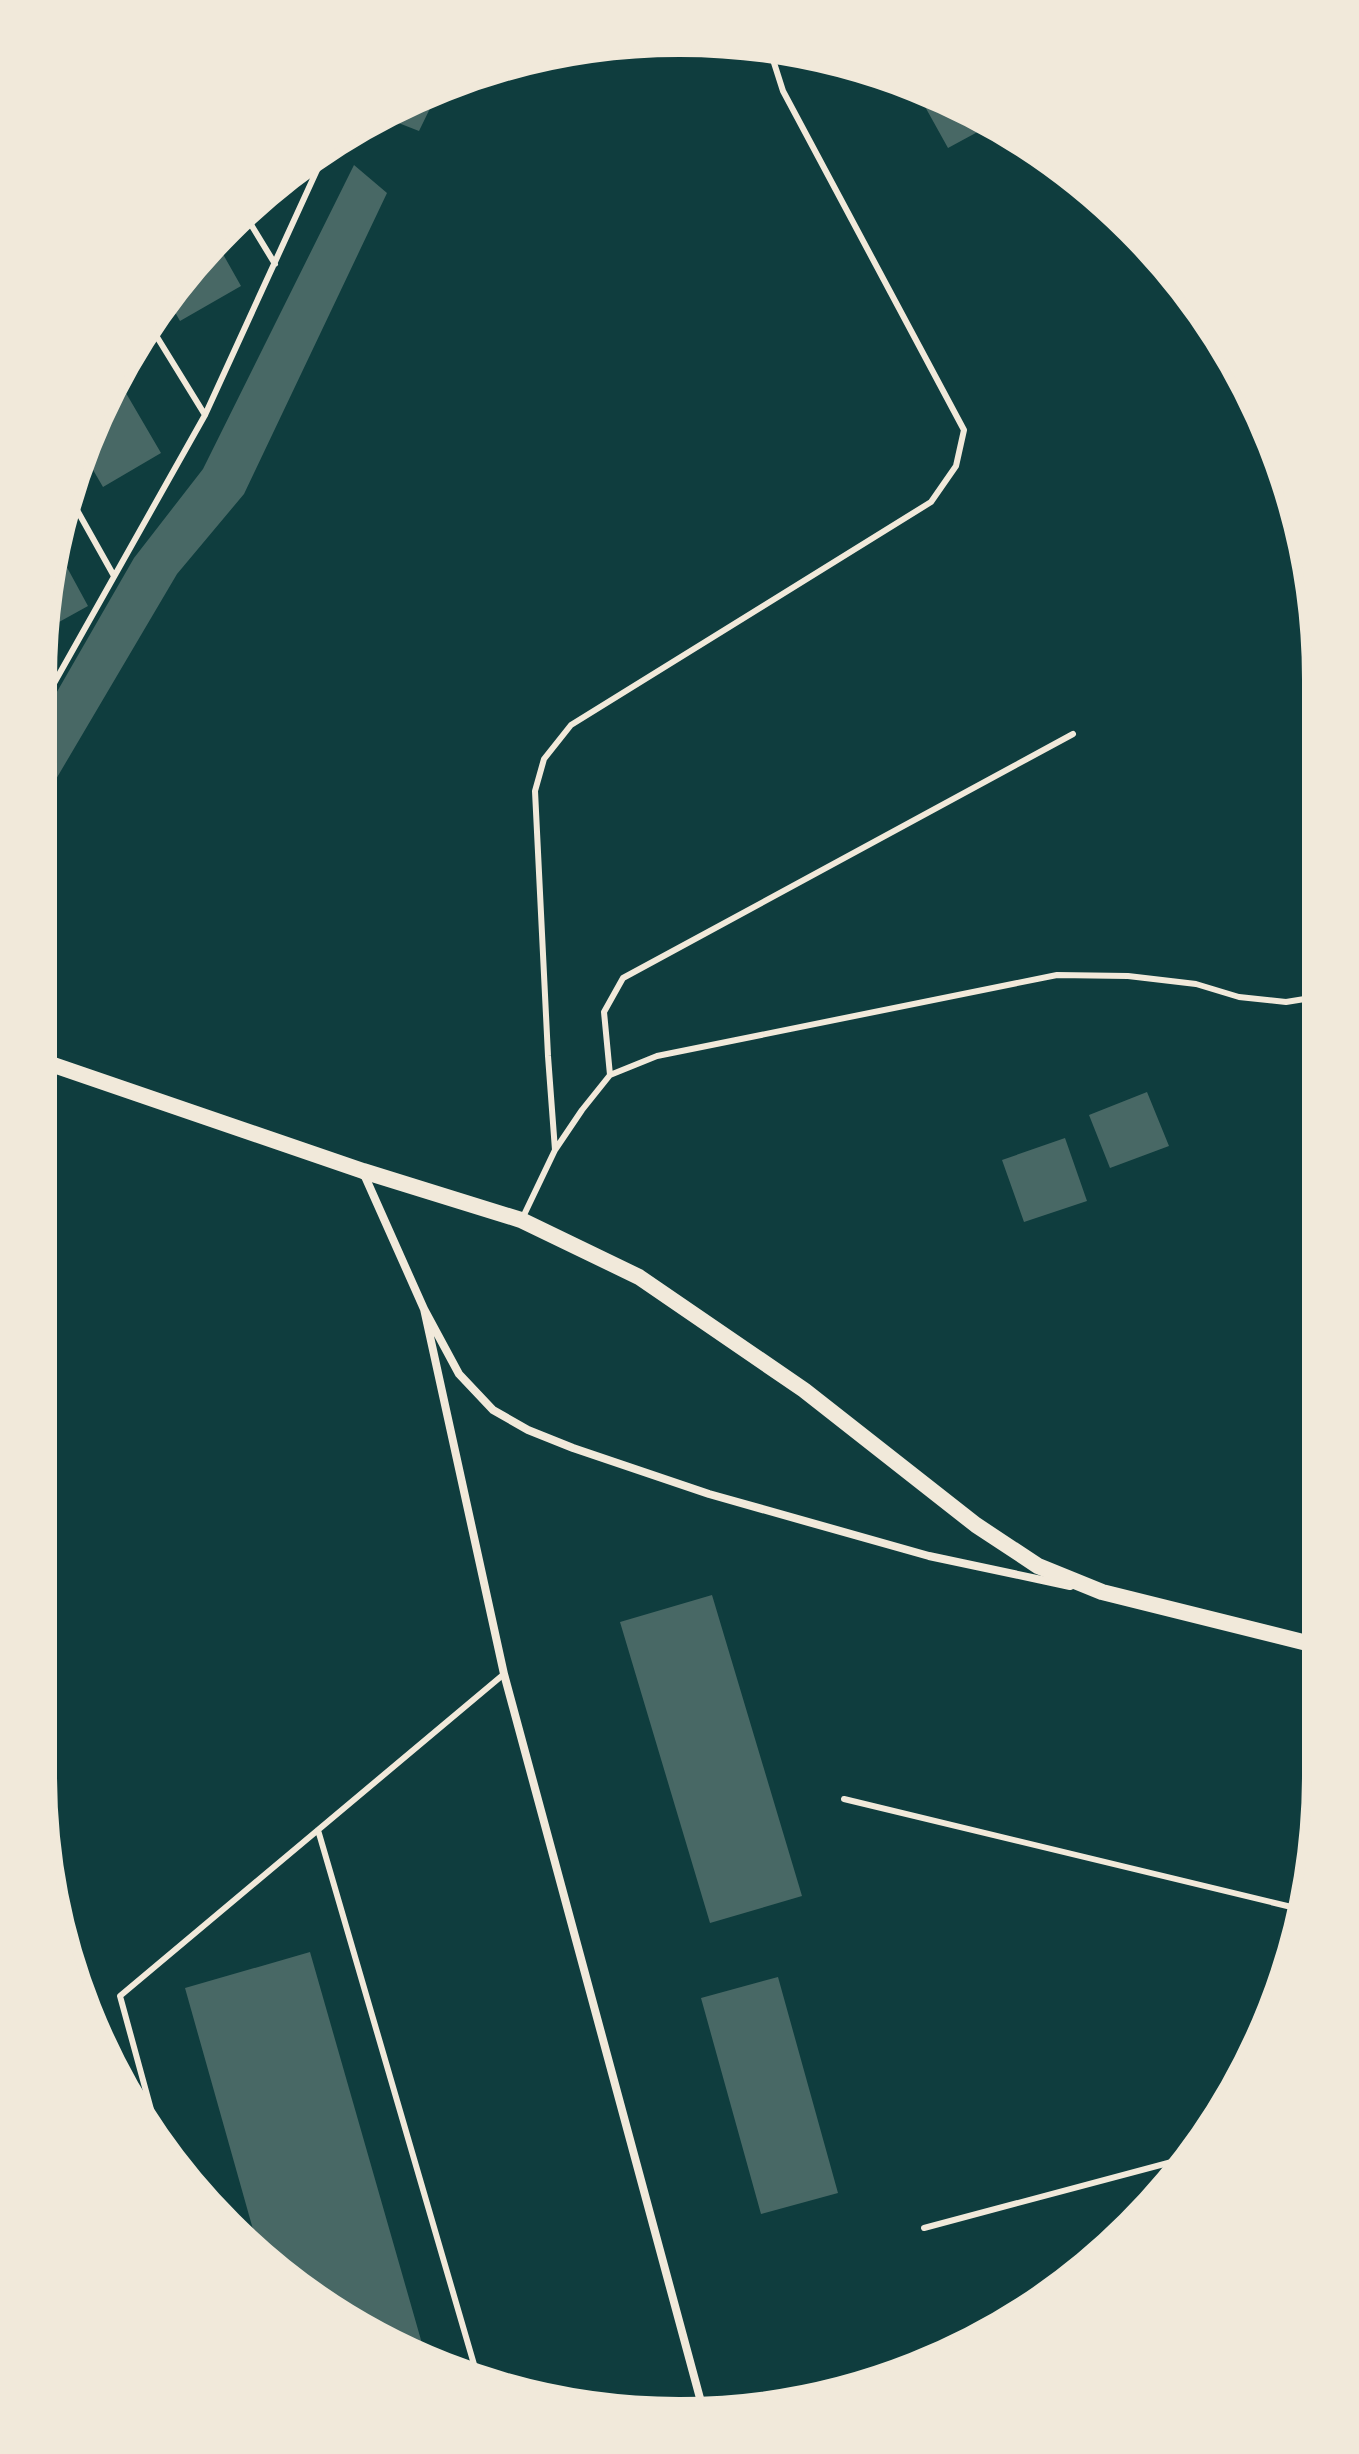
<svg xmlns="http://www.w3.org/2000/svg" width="1359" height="2454" viewBox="0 0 1359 2454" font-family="Helvetica,sans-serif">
  <rect width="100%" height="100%" fill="#0f3d3e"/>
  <path fill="#486865" d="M913,85L996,122L948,148Z
    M440,88L419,131L378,115L396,104Z
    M354,165L387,193L244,494L177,574L39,808V723L134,558L203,469Z
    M215,240L241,286L180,321L167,298L198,256Z
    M116,376L161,453L103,487L82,451Z
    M57,549L88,606L41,632L53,567Z
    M1147,1092L1169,1146L1110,1168L1089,1115Z
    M1065,1138L1087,1201L1024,1222L1002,1160Z
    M712,1595L802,1896L710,1923L620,1622Z
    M310,1952L425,2354L323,2308L258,2247L185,1988Z
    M778,1977L838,2193L761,2214L701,1998Z
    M135,2079L145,2115L144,2116L126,2082Z"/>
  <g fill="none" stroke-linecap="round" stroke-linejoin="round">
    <path stroke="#f1e9da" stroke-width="6" d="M244,213L275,264
      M149,324L205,415
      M68,494L114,576
      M39,710L205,415L328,146
      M610,1075L604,1012L623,978L1073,734
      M555,1150L582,1110L610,1075L657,1056L1057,975L1128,976L1196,984L1239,997L1286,1002L1317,997
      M523,1217L555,1150L548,1056L535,791L544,759L571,725L931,502L956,466L964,430L783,91L768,44
      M844,1799L1304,1910
      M318,1830L478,2378
      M161,2146L120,1996L504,1674
      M924,2228L1183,2159"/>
    <path stroke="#f1e9da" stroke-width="8" d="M363,1172L424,1309L459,1374L493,1410L528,1430L573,1448L709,1494L929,1556L1070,1586
      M424,1309L504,1674L704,2413"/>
    <path stroke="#f1e9da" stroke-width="16" d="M39,1060L363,1171L521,1220L639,1277L804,1390L976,1525L1038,1566L1102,1592L1319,1646"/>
  </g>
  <path d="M0 0H1359V2454H0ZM679 52H680A627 627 0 0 1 1307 679V1775A627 627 0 0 1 680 2402H679A627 627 0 0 1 52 1775V679A627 627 0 0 1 679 52Z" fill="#f1e9da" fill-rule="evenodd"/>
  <path fill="none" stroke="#f1e9da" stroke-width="10" d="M679 52H680A627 627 0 0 1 1307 679V1775A627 627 0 0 1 680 2402H679A627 627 0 0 1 52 1775V679A627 627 0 0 1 679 52Z"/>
</svg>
